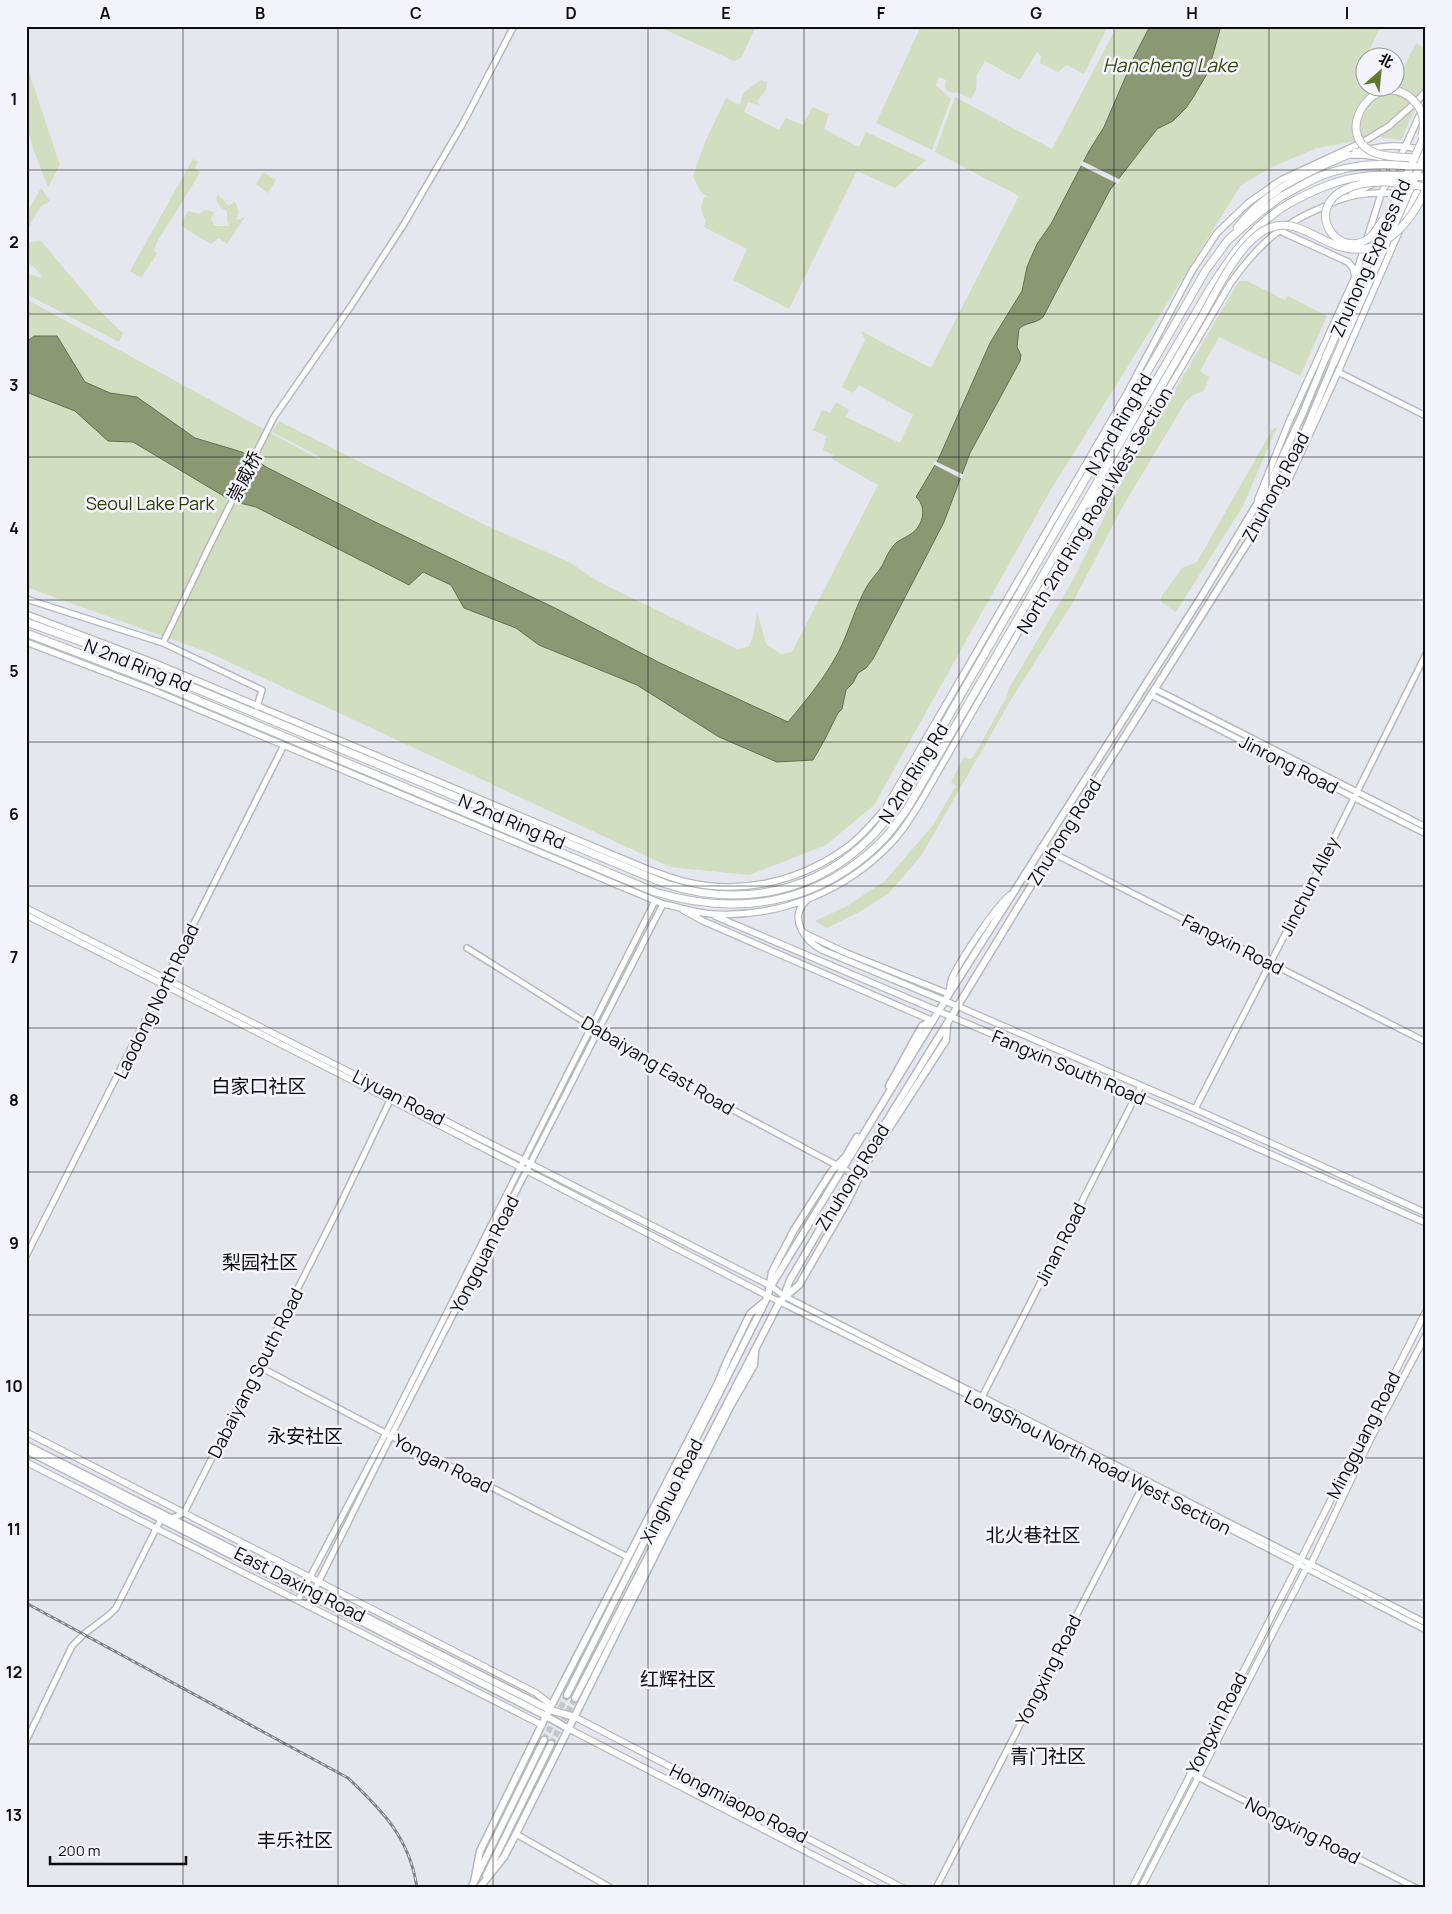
<svg xmlns="http://www.w3.org/2000/svg" width="1452" height="1914" viewBox="0 0 1452 1914" font-family="Manrope,'Noto Sans SC',sans-serif">
  <rect width="100%" height="100%" fill="#e5e7ef"/>
  <path fill="#d1debf" d="M657,26H756L741,58L734,61Z
    M921,26H1108L1084,74L1067,65L1058,72L1040,63L1041,56L1037,52L1020,80L985,61L977,75L976,90L971,99L957,92L953,93L947,91L945,86L946,80L939,77L936,85L951,99L932,150L876,123Z
    M1117,26H1381L1356,77L1364,82V88H1376L1389,94L1393,88H1394L1395,84L1416,43L1426,49V84L1401,140L1379,137L1317,148L1316,146L1315,149L1272,167L1241,185L1050,491L874,805L826,845L749,875L670,867L210,653L26,587V299L320,460V457L272,432L279,421L487,526L569,562L597,581L737,649L748,647L753,638L757,611L766,644L781,654L792,652L878,485L832,459L833,455L823,450L826,436L813,430L822,410L830,413L836,402L849,410L846,417L900,443L913,415L859,385L853,393L842,387L865,340L861,331L931,368L1019,196L935,152L955,97L1052,149Z
    M26,63L60,165L48,187L34,151L26,125Z
    M761,80L767,82L766,90L757,101L759,105L748,102L744,112L779,130L786,118L803,125L812,107L829,114L824,129L859,147L866,132L926,160L895,188L857,171L789,309L733,280L747,249L704,227L706,221C701,212 700,206 704,197L709,198L700,191L693,176L705,142L726,98L740,105L743,93Z
    M193,159L198,162L195,168L200,173L157,242L154,250L157,254L141,278L130,271Z
    M263,172L276,180L268,193L256,184Z
    M41,188L50,201L41,206L26,232V214Z
    M218,194L228,206L235,202L239,212L236,220L245,217L227,244L219,238L211,244L187,230L181,223L188,211L200,214L204,210L215,212L211,218L214,226H229L227,221V211L220,207L216,199Z
    M41,241L99,310L123,333L119,342L26,294V273L41,278L40,273L26,260V249L30,242Z
    M1239,281H1247L1285,300L1288,296L1327,316L1300,376L1219,337L1200,371L1209,377L1204,391L1193,395L1186,401L1123,506L1072,604L1015,693L921,856L889,893L861,911L827,928L815,921L847,906L885,881L933,825L956,786L951,782L964,757L970,759L973,757L1005,700L1009,688L1073,580L1123,479Z
    M1277,427L1243,506L1176,612L1161,602V597L1182,568L1197,562L1272,430Z"/>
  <path fill="#8a9974" stroke="#646f56" d="M1150,26H1221L1208,72L1194,96L1186,108L1173,121L1157,129L1110,190L1043,317C1036,324 1025,322 1019,329L1017,347L1021,355L1020,361L970,453L944,522L873,659L866,668L858,673L853,683L846,690L842,709L838,713L824,741L813,760L777,762L719,737L637,685L539,645L516,628L464,608L451,585L423,572L409,585L256,507L232,501L133,442L108,441L75,411L26,392V342L34,336H57L85,382L110,393L137,397L195,438L242,452L268,468L375,522L555,608L660,663L788,722C807,699 825,678 839,651C849,631 855,608 866,588C870,580 877,574 882,566C885,560 888,552 893,546C901,536 917,537 922,518C924,511 922,502 916,497L938,460L990,343L1022,291L1027,267L1037,244L1051,224L1089,151L1104,127L1135,55Z"/>
  <path fill="#e5e7ef" d="M1082,161L1121,180L1118,184L1080,165Z
    M250,455L258,459L235,505L231,504L226,501Z
    M935,461L964,475L962,479L933,464Z"/>
  <g fill="none" stroke-linecap="round" stroke-linejoin="round">
    <path stroke="#c4c6cd" stroke-width="6" stroke-dasharray="6 3" stroke-linecap="butt" d="M544,1740L567,1695
      M551,1744L575,1698"/>
    <defs>
      <path id="tertiary" d="M1338,372L1426,416
        M26,599L163,643L262,690L257,707
        M163,643L208,549L274,417L351,306L404,224L462,125L514,26
        M1155,689L1426,827
        M1151,695L1426,834
        M1041,847L1426,1042
        M467,948L616,1042L720,1103L853,1174
        M1195,1109L1311,884L1426,654
        M26,1256L284,745
        M771,1286L784,1296L1426,1623
        M768,1296L1040,1431L1426,1630
        M258,1366L391,1436L628,1557
        M981,1399L1141,1086
        M298,1600L386,1433L655,901
        M307,1605L391,1436L663,904
        M26,1741L72,1646L84,1634L109,1615L116,1608L161,1519L172,1518L184,1513L337,1211L393,1094
        M1190,1773L1416,1888
        M516,1834L611,1888
        M936,1888L1144,1484"/>
      <path id="secondary" d="M1355,152C1379,146 1398,143 1421,150
        M1343,155H1365L1378,157L1384,166L1382,177
        M1352,194L1375,183
        M1278,230L1348,262L1353,268L1355,277
        M1276,495L1289,479L1338,372L1415,195L1426,179
        M1258,499L1289,422L1355,277L1381,194L1406,145L1426,101
        M26,614L155,663L647,869C662,874 676,880 691,883C747,895 805,879 850,845C863,835 874,821 885,809L1126,395L1192,271L1217,233L1248,203L1281,180L1363,142L1389,126L1415,103L1426,91
        M26,642L152,690L663,904C679,907 696,913 712,914C780,918 848,891 894,840C906,827 915,811 924,796L1081,524L1123,467L1230,284C1257,246 1279,225 1323,207C1331,203 1340,199 1348,197C1373,190 1401,194 1426,195
        M806,901C788,918 805,941 822,950L957,1006L1195,1109L1426,1213
        M26,908L771,1286
        M683,910L703,921L933,1021
        M26,915L391,1100L768,1296
        M715,916L1189,1118L1426,1223
        M804,933L844,952L949,994C950,989 950,983 952,978C961,959 995,907 1010,895
        M26,1432L536,1693L550,1704V1708
        M26,1462L542,1725
        M575,1717L903,1888
        M569,1729L877,1888
        M1132,1888L1301,1559L1426,1311
        M1141,1888L1306,1569L1311,1564L1370,1440L1426,1335"/>
      <path id="primary" d="M889,1086L922,1026L932,1021
        M771,1286L949,994L1203,594L1272,479L1302,415L1326,357
        M784,1296L790,1280L821,1227L951,1017L1051,853L1260,523L1300,443L1334,362
        M26,1445L550,1710L575,1717
        M26,1450L546,1716L569,1729
        M567,1695L768,1296L772,1272L794,1230L831,1172L846,1156L857,1137
        M575,1698L780,1301L799,1285L847,1202L864,1167L946,1040L947,1025
        M486,1876L551,1744
        M474,1882L480,1851L546,1716L718,1383L727,1361L750,1314L763,1303
        M480,1887L504,1857L516,1834L661,1543L731,1405L754,1365L755,1352
        M471,1888L544,1740"/>
      <path id="trunk" d="M1237,228C1264,192 1306,172 1347,155
        M1088,504L1102,490L1132,438
        M26,622L93,646L666,884C740,908 816,893 871,837C888,820 900,798 913,778L1206,270L1228,240L1259,213L1282,196
        M26,633L152,681L655,892C739,917 818,904 881,842C891,832 899,820 907,809L1209,290C1233,253 1250,228 1288,204"/>
    </defs>
    <use href="#tertiary" stroke="#b6b8bf" stroke-width="8"/>
    <use href="#secondary" stroke="#b6b8bf" stroke-width="8"/>
    <use href="#primary" stroke="#b6b8bf" stroke-width="9"/>
    <use href="#trunk" stroke="#b6b8bf" stroke-width="9"/>
    <use href="#tertiary" stroke="#fff" stroke-width="5"/>
    <use href="#secondary" stroke="#fff" stroke-width="5.5"/>
    <use href="#primary" stroke="#fff" stroke-width="6"/>
    <use href="#trunk" stroke="#fff" stroke-width="7"/>
    <defs>
      <path id="rail" d="M26,1603L348,1778C383,1811 410,1839 417,1888"/>
    </defs>
    <use href="#rail" stroke="#808287" stroke-width="3"/>
    <use href="#rail" stroke="#f3f4fc" stroke-width="1" stroke-dasharray="4" stroke-linecap="butt"/>
    <defs>
      <path id="trunk-bridge" d="M1415,158C1402,157 1386,158 1373,152C1331,133 1376,65 1413,100C1424,110 1425,123 1422,136
        M1282,196C1294,190 1305,183 1316,178C1351,162 1389,162 1426,168
        M1288,204C1312,191 1339,178 1368,176C1387,174 1407,176 1426,177
        M1383,220C1378,226 1375,234 1369,238C1338,261 1302,209 1346,189C1370,177 1401,183 1426,187
        M1326,357L1426,132
        M1334,362L1426,152
        M1132,438C1154,398 1177,359 1200,320C1216,292 1236,248 1263,231C1292,214 1314,239 1341,247C1382,259 1411,222 1426,189"/>
    </defs>
    <use href="#trunk-bridge" stroke="#b6b8bf" stroke-width="9" stroke-linecap="butt"/>
    <use href="#trunk-bridge" stroke="#fff" stroke-width="7"/>
  </g>
  <path fill="none" stroke="#0c0c0f" stroke-width="1" stroke-opacity="0.55" d="M183,26V1888M338,26V1888M493,26V1888M648,26V1888M804,26V1888M959,26V1888M1114,26V1888M1269,26V1888M26,170H1426M26,314H1426M26,457H1426M26,600H1426M26,742H1426M26,886H1426M26,1028H1426M26,1172H1426M26,1315H1426M26,1458H1426M26,1600H1426M26,1744H1426"/>
  <g text-anchor="middle" dominant-baseline="central" stroke-width="5" stroke-linejoin="round" paint-order="stroke">
    <g font-size="18" fill="#0c0c0f" stroke="#f3f4fc">
      <text transform="translate(1370 258) rotate(-66)">Zhuhong Express Rd</text>
      <text transform="translate(1118 424) rotate(-60)">N 2nd Ring Rd</text>
      <text transform="translate(244 476) rotate(-63)">崇威桥</text>
      <text transform="translate(1275 487) rotate(-62)">Zhuhong Road</text>
      <text transform="translate(1094 510) rotate(-59)">North 2nd Ring Road West Section</text>
      <text transform="translate(138 665) rotate(22)">N 2nd Ring Rd</text>
      <text transform="translate(1289 764) rotate(27)">Jinrong Road</text>
      <text transform="translate(913 773) rotate(-58)">N 2nd Ring Rd</text>
      <text transform="translate(512 821) rotate(23)">N 2nd Ring Rd</text>
      <text transform="translate(1064 832) rotate(-58)">Zhuhong Road</text>
      <text transform="translate(1309 886) rotate(-63)">Jinchun Alley</text>
      <text transform="translate(1233 944) rotate(27)">Fangxin Road</text>
      <text transform="translate(156 1001) rotate(-64)">Laodong North Road</text>
      <text transform="translate(658 1065) rotate(31)">Dabaiyang East Road</text>
      <text transform="translate(1069 1067) rotate(23)">Fangxin South Road</text>
      <text transform="translate(399 1097) rotate(27)">Liyuan Road</text>
      <text transform="translate(852 1177) rotate(-58)">Zhuhong Road</text>
      <text transform="translate(1060 1244) rotate(-63)">Jinan Road</text>
      <text transform="translate(484 1254) rotate(-63)">Yongquan Road</text>
      <text transform="translate(255 1373) rotate(-63)">Dabaiyang South Road</text>
      <text transform="translate(1363 1435) rotate(-63)">Mingguang Road</text>
      <text transform="translate(1098 1462) rotate(27)">LongShou North Road West Section</text>
      <text transform="translate(443 1463) rotate(27)">Yongan Road</text>
      <text transform="translate(671 1491) rotate(-63)">Xinghuo Road</text>
      <text transform="translate(300 1584) rotate(27)">East Daxing Road</text>
      <text transform="translate(1048 1670) rotate(-63)">Yongxing Road</text>
      <text transform="translate(1216 1723) rotate(-63)">Yongxin Road</text>
      <text transform="translate(739 1803) rotate(27)">Hongmiaopo Road</text>
      <text transform="translate(1303 1830) rotate(27)">Nongxing Road</text>
    </g>
    <g font-size="18" fill="#293c00" stroke="#f3f4fc">
      <text x="150" y="503">Seoul Lake Park</text>
    </g>
    <g font-size="19" font-style="italic" fill="#34470b" stroke="#f3f4fc">
      <text x="1170" y="65">Hancheng Lake</text>
    </g>
    <g font-size="19" fill="#0c0c0f" stroke="#f3f4fc">
      <text x="259" y="1086">白家口社区</text>
      <text x="260" y="1262">梨园社区</text>
      <text x="305" y="1436">永安社区</text>
      <text x="1033" y="1535">北火巷社区</text>
      <text x="678" y="1679">红辉社区</text>
      <text x="1048" y="1756">青门社区</text>
      <text x="295" y="1840">丰乐社区</text>
    </g>
  </g>
  <rect width="1452" height="1914" fill="none" stroke="#f3f4fc" stroke-width="55"/>
  <g transform="translate(1380 72) rotate(27)"><circle r="24" fill="#f3f4fc" stroke="#97979d"/>
  <path d="M0-4L9 19L0 12L-9 19Z" fill="#5f7a2e"/>
  <text y="-8" font-size="14" font-weight="bold" text-anchor="middle" fill="#0c0c0f">北</text>
  </g>
  <path d="M50 1856v8h136v-8" fill="none" stroke="#0c0c0f" stroke-width="2.5"/>
  <text x="58" y="1856" font-size="15" fill="#0c0c0f" stroke="#f3f4fc" stroke-width="4" paint-order="stroke">200 m</text>
  <rect x="28" y="28" width="1396" height="1858" fill="none" stroke="#0c0c0f" stroke-width="2"/>
  <g font-size="16" text-anchor="middle" font-weight="bold" fill="#0c0c0f">
    <text x="105" y="19">A</text>
    <text x="260" y="19">B</text>
    <text x="416" y="19">C</text>
    <text x="571" y="19">D</text>
    <text x="726" y="19">E</text>
    <text x="881" y="19">F</text>
    <text x="1036" y="19">G</text>
    <text x="1192" y="19">H</text>
    <text x="1347" y="19">I</text>
    <text x="14" y="105">1</text>
    <text x="14" y="248">2</text>
    <text x="14" y="391">3</text>
    <text x="14" y="534">4</text>
    <text x="14" y="677">5</text>
    <text x="14" y="820">6</text>
    <text x="14" y="963">7</text>
    <text x="14" y="1106">8</text>
    <text x="14" y="1249">9</text>
    <text x="14" y="1392">10</text>
    <text x="14" y="1535">11</text>
    <text x="14" y="1678">12</text>
    <text x="14" y="1821">13</text>
  </g>
</svg>
